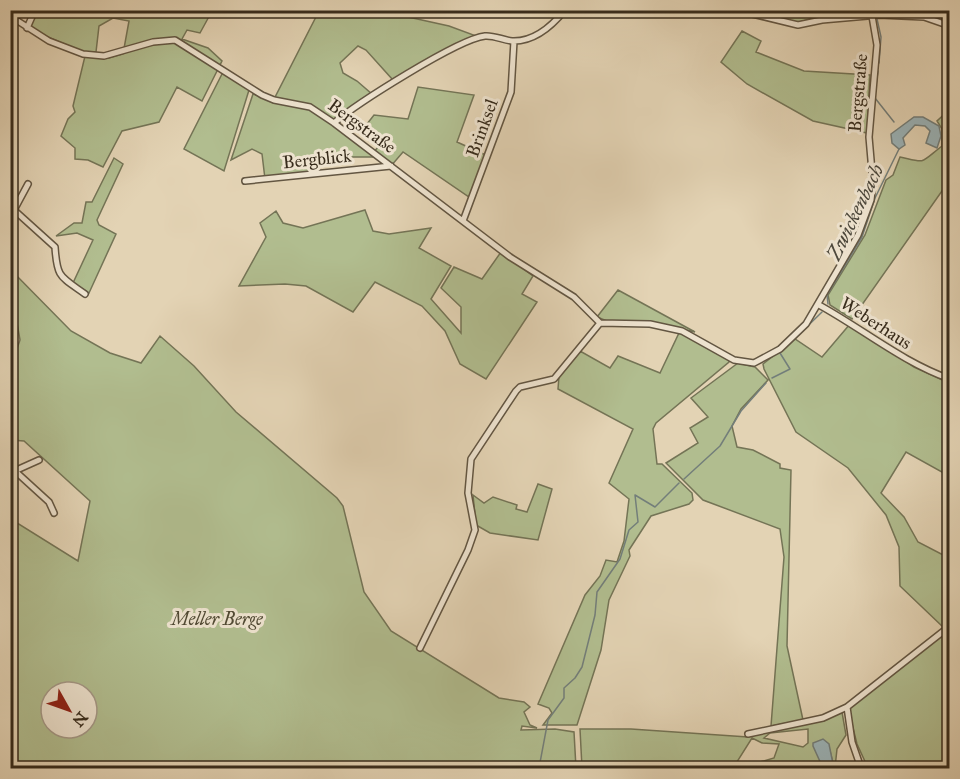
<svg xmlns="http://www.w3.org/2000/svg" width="960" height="779" viewBox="0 0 960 779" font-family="'IM FELL Great Primer',serif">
  <rect width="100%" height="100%" fill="#e3d3b4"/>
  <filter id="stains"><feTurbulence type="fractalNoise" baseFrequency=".00333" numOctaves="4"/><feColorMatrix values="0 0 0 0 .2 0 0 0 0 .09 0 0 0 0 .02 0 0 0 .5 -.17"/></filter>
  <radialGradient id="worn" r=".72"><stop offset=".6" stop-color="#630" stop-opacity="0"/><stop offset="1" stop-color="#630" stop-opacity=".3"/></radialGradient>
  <path fill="#b1bd8f" stroke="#747456" stroke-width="1.5" fill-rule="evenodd" d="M35,11H212L200,33L187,30L182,39L208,48L222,61L202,101L177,87L159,122L122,131L103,167L88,160L75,159V148L61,136L68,119L75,112L73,106L85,56L109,58L123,54L129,21L113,18L99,26L96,52H83L27,28Z
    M319,11H381L449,26L479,37L393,80L366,50L358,46L340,63L343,73L357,81L373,95L333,120L373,153L384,140L367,124L374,115L408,119L418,87L474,95L457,142L488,156L472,199L403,152L391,166L380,157H315L314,173L265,179L262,154L252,149L231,160L253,94L273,101Z
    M758,11H814L810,19L796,23L758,14Z
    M742,31L761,41L756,52L804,71L870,75L867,133L813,121L747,84L721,62Z
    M226,72L249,90L224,171L184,149L222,74Z
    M949,110V181L852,319L830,305L828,295L865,235L886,180L893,175L900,157C927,163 919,164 942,146V129L937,121Z
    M114,158L123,164L97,220L99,225L116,234L89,293L73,283L93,240L77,233L56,236L74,223H82L86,202H92Z
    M365,210L373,231L389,234L431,228L419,248L451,266L431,299L461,333V307L441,288L454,267L482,279L501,252L533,276L522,294L537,302L486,379L460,364L445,331L422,306L375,282L353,312L306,286L285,284L239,286L266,237L260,223L276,211L283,223L303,228Z
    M10,269L71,331L110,353L141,363L160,336L194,366L236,412L337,498L343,506L364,592L391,631L499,698L524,702L530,707L524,712L530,725L537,728L522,726L521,730L555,729L574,732L576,768H11V525L14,521L78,561L90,501L24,441L11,440V366L20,340L11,289ZM51,692H87V728H51Z
    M618,290L695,332L648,322L607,321L597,317Z
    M850,324L914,367L949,383V435L943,444L949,450V476L906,452L881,493L904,517L918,542L949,558V622L943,627L900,586L899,547L886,515L848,468L796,432L764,369L763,364L795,339L822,357Z
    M679,333L696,339L730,359L729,362L656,423L653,429L657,464H662L692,493L693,500L689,504L651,516L629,550L630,556L609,600L601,650L577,725H543L552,713L549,708L538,704L585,595L600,576L606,560L617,562L624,541L629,499L609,483L633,429L558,389L559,376L580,351L610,368L618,356L660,373Z
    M738,363L755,367L768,380L741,409L732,426L737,447L753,450L780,464V468L791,470L787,646L803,720L771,726L784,557L780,529L703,500L666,463L698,443L690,428L708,417L691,398Z
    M538,484L552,489L538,540L490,533L476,525L473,495L484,503L493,497L517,505L516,509L527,512Z
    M949,630V768H868L857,744L848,708Z
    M842,712L846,735L837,749L835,768H828L833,763L830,751L822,766L826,768H582L580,729H631L748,737ZM808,729V743L803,747L764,738L770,733ZM752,738L762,743L779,744L774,758L743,767L735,765Z"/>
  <path fill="#9bb4b9" stroke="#737e7a" stroke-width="1.5" d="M914,117H923L939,126L941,136L937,148L926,143L930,131L925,126L915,125L903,138L905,145L899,149L892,143L891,134Z
    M823,739L829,744L833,764L828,768L822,766L813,746V743Z"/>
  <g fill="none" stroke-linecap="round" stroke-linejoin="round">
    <path stroke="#737e7a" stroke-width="1.5" d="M841,10L875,12
      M877,19L881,37L879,63
      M875,93L878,71
      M875,98L894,122
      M828,304L827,295L862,237L875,198L899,149
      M772,378L790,369L780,353L822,312
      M684,479L720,446L741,411L766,383
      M539,768L548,720L564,698V688L575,678L582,667L595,615L597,592L620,559L629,530L638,522L635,495L655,507L679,483"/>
    <defs>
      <path id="minor" d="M736,10L798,25L822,20L879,15L924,17L950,26
        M10,16L49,41L83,54L104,56L153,42L175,40L262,95L274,100L310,107L334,123L510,257L574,297L600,323L650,324L682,331L734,360L754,363L780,349L806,324L858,235L871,200L873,183L869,137L877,45L872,16
        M27,28L35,10
        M334,123C356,104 458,39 485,36C493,35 503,40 512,41C534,42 552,26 565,10
        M245,181L391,166
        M14,210L28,184
        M10,214L14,210L55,247C57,278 60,276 85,294
        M463,221L511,92L514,41
        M819,305C863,329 902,362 950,379
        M15,471L49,502L54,513
        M10,473L39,460
        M420,648L468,550L475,530L468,493L471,459L516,391L520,387L554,379L600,323
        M847,707L852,742L861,768
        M748,734L823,718L847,707L950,626"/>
    </defs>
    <use href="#minor" stroke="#635642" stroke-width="8"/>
    <use href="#minor" stroke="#ede2ce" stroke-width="5"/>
  </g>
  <g text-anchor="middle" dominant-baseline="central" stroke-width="6" stroke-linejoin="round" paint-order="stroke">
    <g font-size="18" fill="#382c1c" stroke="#ede2ce">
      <text transform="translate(858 93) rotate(-85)">Bergstraße</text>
      <text transform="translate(362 126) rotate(36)">Bergstraße</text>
      <text transform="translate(482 128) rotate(-70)">Brinksel</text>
      <text transform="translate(317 159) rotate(-6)">Bergblick</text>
      <text transform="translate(876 323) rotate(33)">Weberhaus</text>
    </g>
    <g font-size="18" font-style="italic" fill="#504933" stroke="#ede2ce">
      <text x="217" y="619">Meller Berge</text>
    </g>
    <g font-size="20" font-style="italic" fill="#4c473b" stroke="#ede2ce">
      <text transform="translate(855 212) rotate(-64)">Zwickenbach</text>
    </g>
  </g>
  <rect width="960" height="779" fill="none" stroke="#e3d3b4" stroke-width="36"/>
  <rect x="12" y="12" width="936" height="755" fill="none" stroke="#382c1c" stroke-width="3"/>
  <rect x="18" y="18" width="924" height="743" fill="none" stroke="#382c1c" stroke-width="1.5"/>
  <g transform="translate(69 710) rotate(130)"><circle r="28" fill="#ede2ce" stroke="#a59987" stroke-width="1.5"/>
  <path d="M0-4.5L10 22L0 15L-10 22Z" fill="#8f2418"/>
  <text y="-9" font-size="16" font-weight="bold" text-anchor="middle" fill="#382c1c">N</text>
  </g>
  <rect width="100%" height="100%" filter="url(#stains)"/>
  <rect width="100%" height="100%" fill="url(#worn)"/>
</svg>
